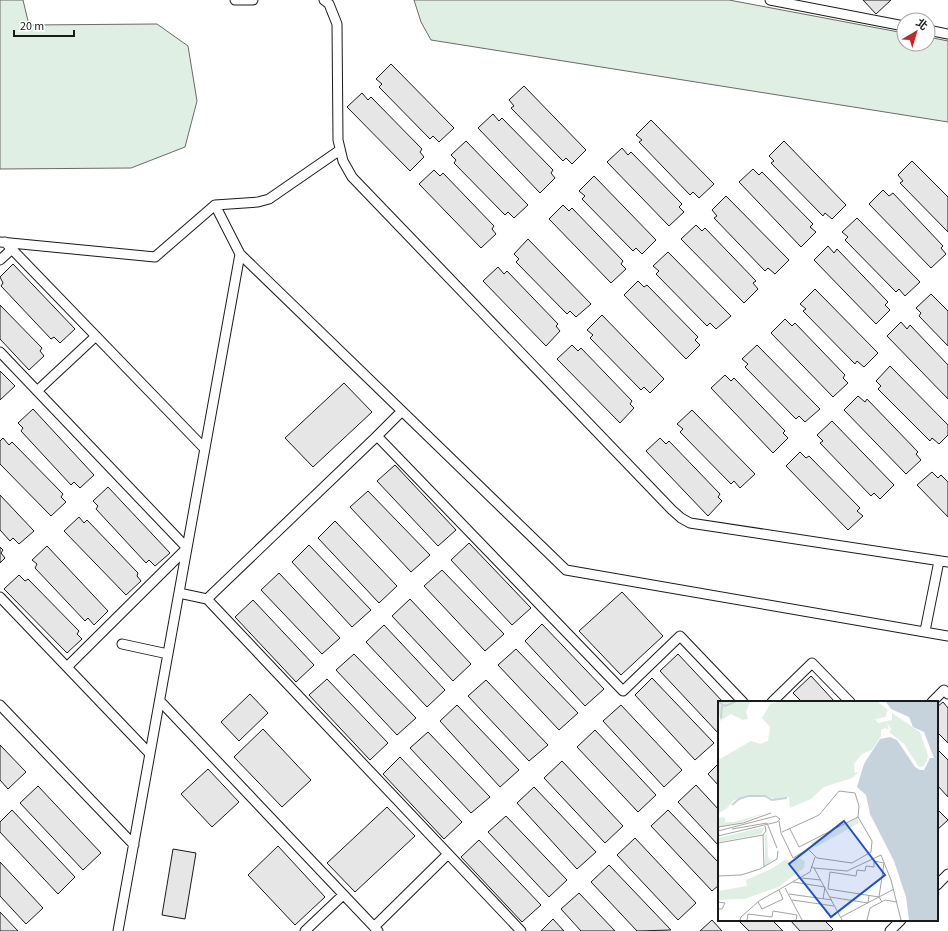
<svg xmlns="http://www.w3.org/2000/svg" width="948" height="931" viewBox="0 0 948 931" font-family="'Source Sans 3','Noto Sans TC',sans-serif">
  <rect width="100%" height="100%" fill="#fff"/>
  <path fill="#e0efe3" stroke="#6a6a6a" d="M0,0H23L29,25L157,24L188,46L197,101L185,147L131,168L0,169Z
    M414,0H729L904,33V44H928V37L948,41V122L431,40L421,22Z"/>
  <path fill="#e6e6e6" stroke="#1a1a1a" d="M863,0H891L876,14Z
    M391,64L454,128L439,142L433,136L430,139L379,87L382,84L376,79Z
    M524,86L586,150L572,164L566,158L563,161L511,108L514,106L509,100Z
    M362,93L368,100L371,97L422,149L420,152L424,157L410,171L347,107Z
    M493,114L499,121L502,118L553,170L551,173L555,178L540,193L478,128Z
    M651,120L714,184L699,198L693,192L690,195L639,142L642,140L636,135Z
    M466,141L528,205L514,218L508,212L505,215L454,163L456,160L451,155Z
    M784,141L846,205L832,219L825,213L823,216L771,163L774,161L769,156Z
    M622,148L628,155L631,152L682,204L679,207L684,212L669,226L607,162Z
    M912,161L948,197V232L900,183L903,181L898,175Z
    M753,169L759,175L762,172L813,224L810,227L816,232L801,247L739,182Z
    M434,170L440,176L443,173L494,226L492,229L496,234L481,248L419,184Z
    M594,176L656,240L642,254L636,248L633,251L582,199L585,196L579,191Z
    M883,190L889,196L893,193L943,246L941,248L946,254L931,268L869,204Z
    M726,196L789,260L775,274L768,268L765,271L714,218L717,216L712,210Z
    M563,205L569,211L572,208L623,261L621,264L626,269L611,283L549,219Z
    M857,218L920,282L905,296L899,289L896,292L845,240L848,237L842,232Z
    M696,225L702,231L705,228L756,281L753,283L758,289L744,303L681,239Z
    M528,239L591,304L576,317L570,311L567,314L516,262L519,259L514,254Z
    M828,246L834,253L837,249L888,302L885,305L890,310L876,324L814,260Z
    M668,252L731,316L716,329L710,323L707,326L656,274L659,271L653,266Z
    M13,264L75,329L60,343L54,337L51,339L1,286L3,283L0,277Z
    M498,267L504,274L507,271L558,324L556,326L560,331L546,346L483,281Z
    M638,281L644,287L647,285L698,337L695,340L700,345L686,359L624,295Z
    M815,289L878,353L864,367L857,361L855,364L803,311L806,309L800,304Z
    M931,294L948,311V346L919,316L921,313L916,308Z
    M0,305L42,348L40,351L44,356L29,370L0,339Z
    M602,315L664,379L650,393L644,387L641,390L590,338L593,335L587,330Z
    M785,319L792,326L795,323L845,375L843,378L848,383L833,397L771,333Z
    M901,322L907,329L910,325L948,365V399L887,336Z
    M572,345L578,351L581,348L632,401L630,404L634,408L620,423L557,359Z
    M757,345L820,409L805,422L799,416L796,419L745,367L748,364L742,359Z
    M890,366L948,425V435L939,444L932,438L930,441L878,389L881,386L876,381Z
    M0,371L15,386L0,400Z
    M725,375L731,381L734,378L785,431L783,433L788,438L773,453L711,388Z
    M344,383L372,412L313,467L285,438Z
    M858,396L865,402L867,399L918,452L916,454L921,460L906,474L844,410Z
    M33,409L94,475L80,488L74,482L71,485L21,431L23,428L18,423Z
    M692,410L755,474L740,488L734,481L731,484L680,432L683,429L677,424Z
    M832,421L894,485L880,499L874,493L871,496L820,443L823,441L817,435Z
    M3,438L9,445L12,442L63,494L61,497L66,502L51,516L0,464V441Z
    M660,438L666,444L669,441L720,494L718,497L722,501L708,516L646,451Z
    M800,452L806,458L809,456L860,508L857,511L863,516L848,530L786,466Z
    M395,465L456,530L438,546L377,481Z
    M932,472L938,478L941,475L948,482V517L917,485Z
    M108,487L170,553L155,566L149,560L146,563L96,509L98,506L93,501Z
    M368,491L430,555L411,572L350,507Z
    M0,495L34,531L19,544L13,538L10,541L0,530Z
    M79,517L84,523L87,520L138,573L137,576L141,581L126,595L64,531Z
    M335,521L397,586L379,603L318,538Z
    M469,543L531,608L512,625L451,560Z
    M309,545L371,610L352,627L292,562Z
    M47,546L108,611L94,625L88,618L85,621L35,568L37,564L32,560Z
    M0,547L3,550L1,553L5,558L0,563Z
    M442,570L504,634L485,651L424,586Z
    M279,573L340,638L322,654L261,590Z
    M19,575L25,581L28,579L79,631L77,634L82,639L67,653L4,589Z
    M622,592L663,636L621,675L579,631Z
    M410,599L471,664L453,681L392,616Z
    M253,600L314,665L296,682L235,617Z
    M542,624L604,689L585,706L525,641Z
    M384,625L445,690L427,707L366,642Z
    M516,649L578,713L559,730L498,665Z
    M354,654L416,718L397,735L336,670Z
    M678,654L723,702H719V734L660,671Z
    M811,676L835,702H802L793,693Z
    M652,678L714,743L695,760L635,695Z
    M327,679L388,743L370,760L309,695Z
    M486,680L548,745L529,761L468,696Z
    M250,694L268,713L239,741L221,722Z
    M943,702L948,708V743L937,732V707Z
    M457,705L519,770L500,787L440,721Z
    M621,705L682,770L664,787L603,721Z
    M263,729L311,780L282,807L234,757Z
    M595,730L656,795L638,812L577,747Z
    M428,732L490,797L471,813L410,748Z
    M0,745L26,772L8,789L0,780Z
    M937,749L948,760V797L937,785Z
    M400,757L462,822L444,839L383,774Z
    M562,761L623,826L605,843L544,778Z
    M719,763V786L708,774Z
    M208,769L239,802L212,827L181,794Z
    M696,785L719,810V846L678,802Z
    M38,786L101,853L83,870L20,803Z
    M534,787L596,852L577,869L517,803Z
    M387,807L415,836L355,892L327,863Z
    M937,809L948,820L937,830Z
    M12,810L75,877L58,894L0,832V822Z
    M668,810L719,863V885L712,891L651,826Z
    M506,816L567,880L549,897L488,832Z
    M635,838L696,903L678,920L617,855Z
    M479,840L541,905L522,922L461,857Z
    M278,846L325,897L295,925L248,875Z
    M173,849L196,853L185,919L162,915Z
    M0,862L43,908L26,924L0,896Z
    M609,865L671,930L637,931L591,882Z
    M579,893L615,931H581L561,909Z
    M0,912L18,931H0Z
    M553,919L564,931H541Z
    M712,920L722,931H700Z
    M738,920H772L783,931H749Z
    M790,920H824L833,929L831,931H800Z"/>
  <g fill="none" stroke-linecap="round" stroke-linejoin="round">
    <defs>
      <path id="service" d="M235,0H253
        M324,0L329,4L337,24L338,140L343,161L352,177L672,510L681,518L690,523L948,562
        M770,0L904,26
        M928,30L948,34
        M0,242L155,257L215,205L258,202L269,199L340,150
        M5,242L205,449
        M240,254L566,570L948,636
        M0,260L12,249
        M0,352L187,548L67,667
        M37,391L96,336
        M377,436L402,411
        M179,593L207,599
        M0,597L150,754
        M925,631L939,561
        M122,644L168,654
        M160,701L378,931
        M772,702L812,663L850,702
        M932,702L944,690L948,694
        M0,705L134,845
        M937,885L948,874
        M374,927L448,854
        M118,931L240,254L215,205
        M305,931L343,895
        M521,931L207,599L377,436L623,691L680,636L743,702
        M890,931L901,920"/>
    </defs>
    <use href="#service" stroke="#1a1a1a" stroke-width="11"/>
    <use href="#service" stroke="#fff" stroke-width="9"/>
  </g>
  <g transform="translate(718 701)">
    <rect width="220" height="220" fill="#fff"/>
    <path d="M0,1H32L28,11L30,18L25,19L13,13L2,20ZM59,1H160L170,9L167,16L157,18L160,22L174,19V12L202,31L210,54L209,59L206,65L201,66L186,43L171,31L173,28L169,22L171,29L167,27L163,29V35L154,49L144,53L136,63L137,72L142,70L134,77L106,86L93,98L72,107L71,96L57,98L46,94H34L16,99L8,108L1,112L0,59L33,40L42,43L50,40L52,26L44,17L52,3ZM50,111L21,122L0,126V117L7,116V121H16ZM139,117L141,122L98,146L92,142ZM46,126L44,133L0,141V137ZM49,133L50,156L53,159L57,157L47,165V134ZM81,157L87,160L86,167L60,186L26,198L0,199V190L29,185L28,179L53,168L68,158L74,163Z" fill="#e0efe3"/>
    <path d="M168,1H220V219H191L188,196L176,160L152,113L148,94L139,86L146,63L162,38L172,36L179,39L197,66L202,69H206L212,57H216L206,31L195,26L191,16L173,8Z" fill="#c6d2dc"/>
    <path fill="none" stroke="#c6d2dc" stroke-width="2" d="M1,1L7,5L17,1M3,17L4,4M14,104L21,98L30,95H47L54,99L69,97"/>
    <path fill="none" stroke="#a3a3a3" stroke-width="1" d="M61,120L63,132L75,157L90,148L99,157L134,162L153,151L154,140L140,116L141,105L137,92L121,90L101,114L64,131M0,126L25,122L53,112M14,128L49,122L59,147M72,128L81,146L140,116M0,130L58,115L62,118L59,121L0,135M45,134L46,166M0,142L45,134L48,130L47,125M93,165L96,167L124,219M96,167L129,170L163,154L173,179L183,219M0,175L23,174L42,168L59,158L60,150M84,177L103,179M75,181L107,186L105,198M67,187L84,219M71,193L114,199M112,196L150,202L151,194M161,196L110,188L112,171L138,175L139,169L147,170L148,165L156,166V160L166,162L161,196L164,201M74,199L116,205M0,201L7,202L4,208H0M40,201L44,208L65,198L61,189M123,216L176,188M22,219L23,216L41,200L92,171L97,156M29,219L30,213L54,216L55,210L79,214L78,219M149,219L152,207L167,199L179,201"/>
    <path fill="#1d4ed8" fill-opacity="0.15" stroke="#1d4ed8" stroke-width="2" d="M126,120L167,174L113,216L71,163Z"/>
    <rect width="220" height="220" fill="none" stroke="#1a1a1a" stroke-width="2"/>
  </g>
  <g transform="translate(916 32) rotate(38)"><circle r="19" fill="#ffffff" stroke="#a3a3a3"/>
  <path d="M0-3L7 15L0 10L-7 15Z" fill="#c62828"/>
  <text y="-6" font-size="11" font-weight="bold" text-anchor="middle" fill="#1a1a1a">北</text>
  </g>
  <path d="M14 30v6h60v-6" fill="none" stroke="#1a1a1a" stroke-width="2"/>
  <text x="20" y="30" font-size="12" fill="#1a1a1a" stroke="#ffffff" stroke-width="3" paint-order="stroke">20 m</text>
</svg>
